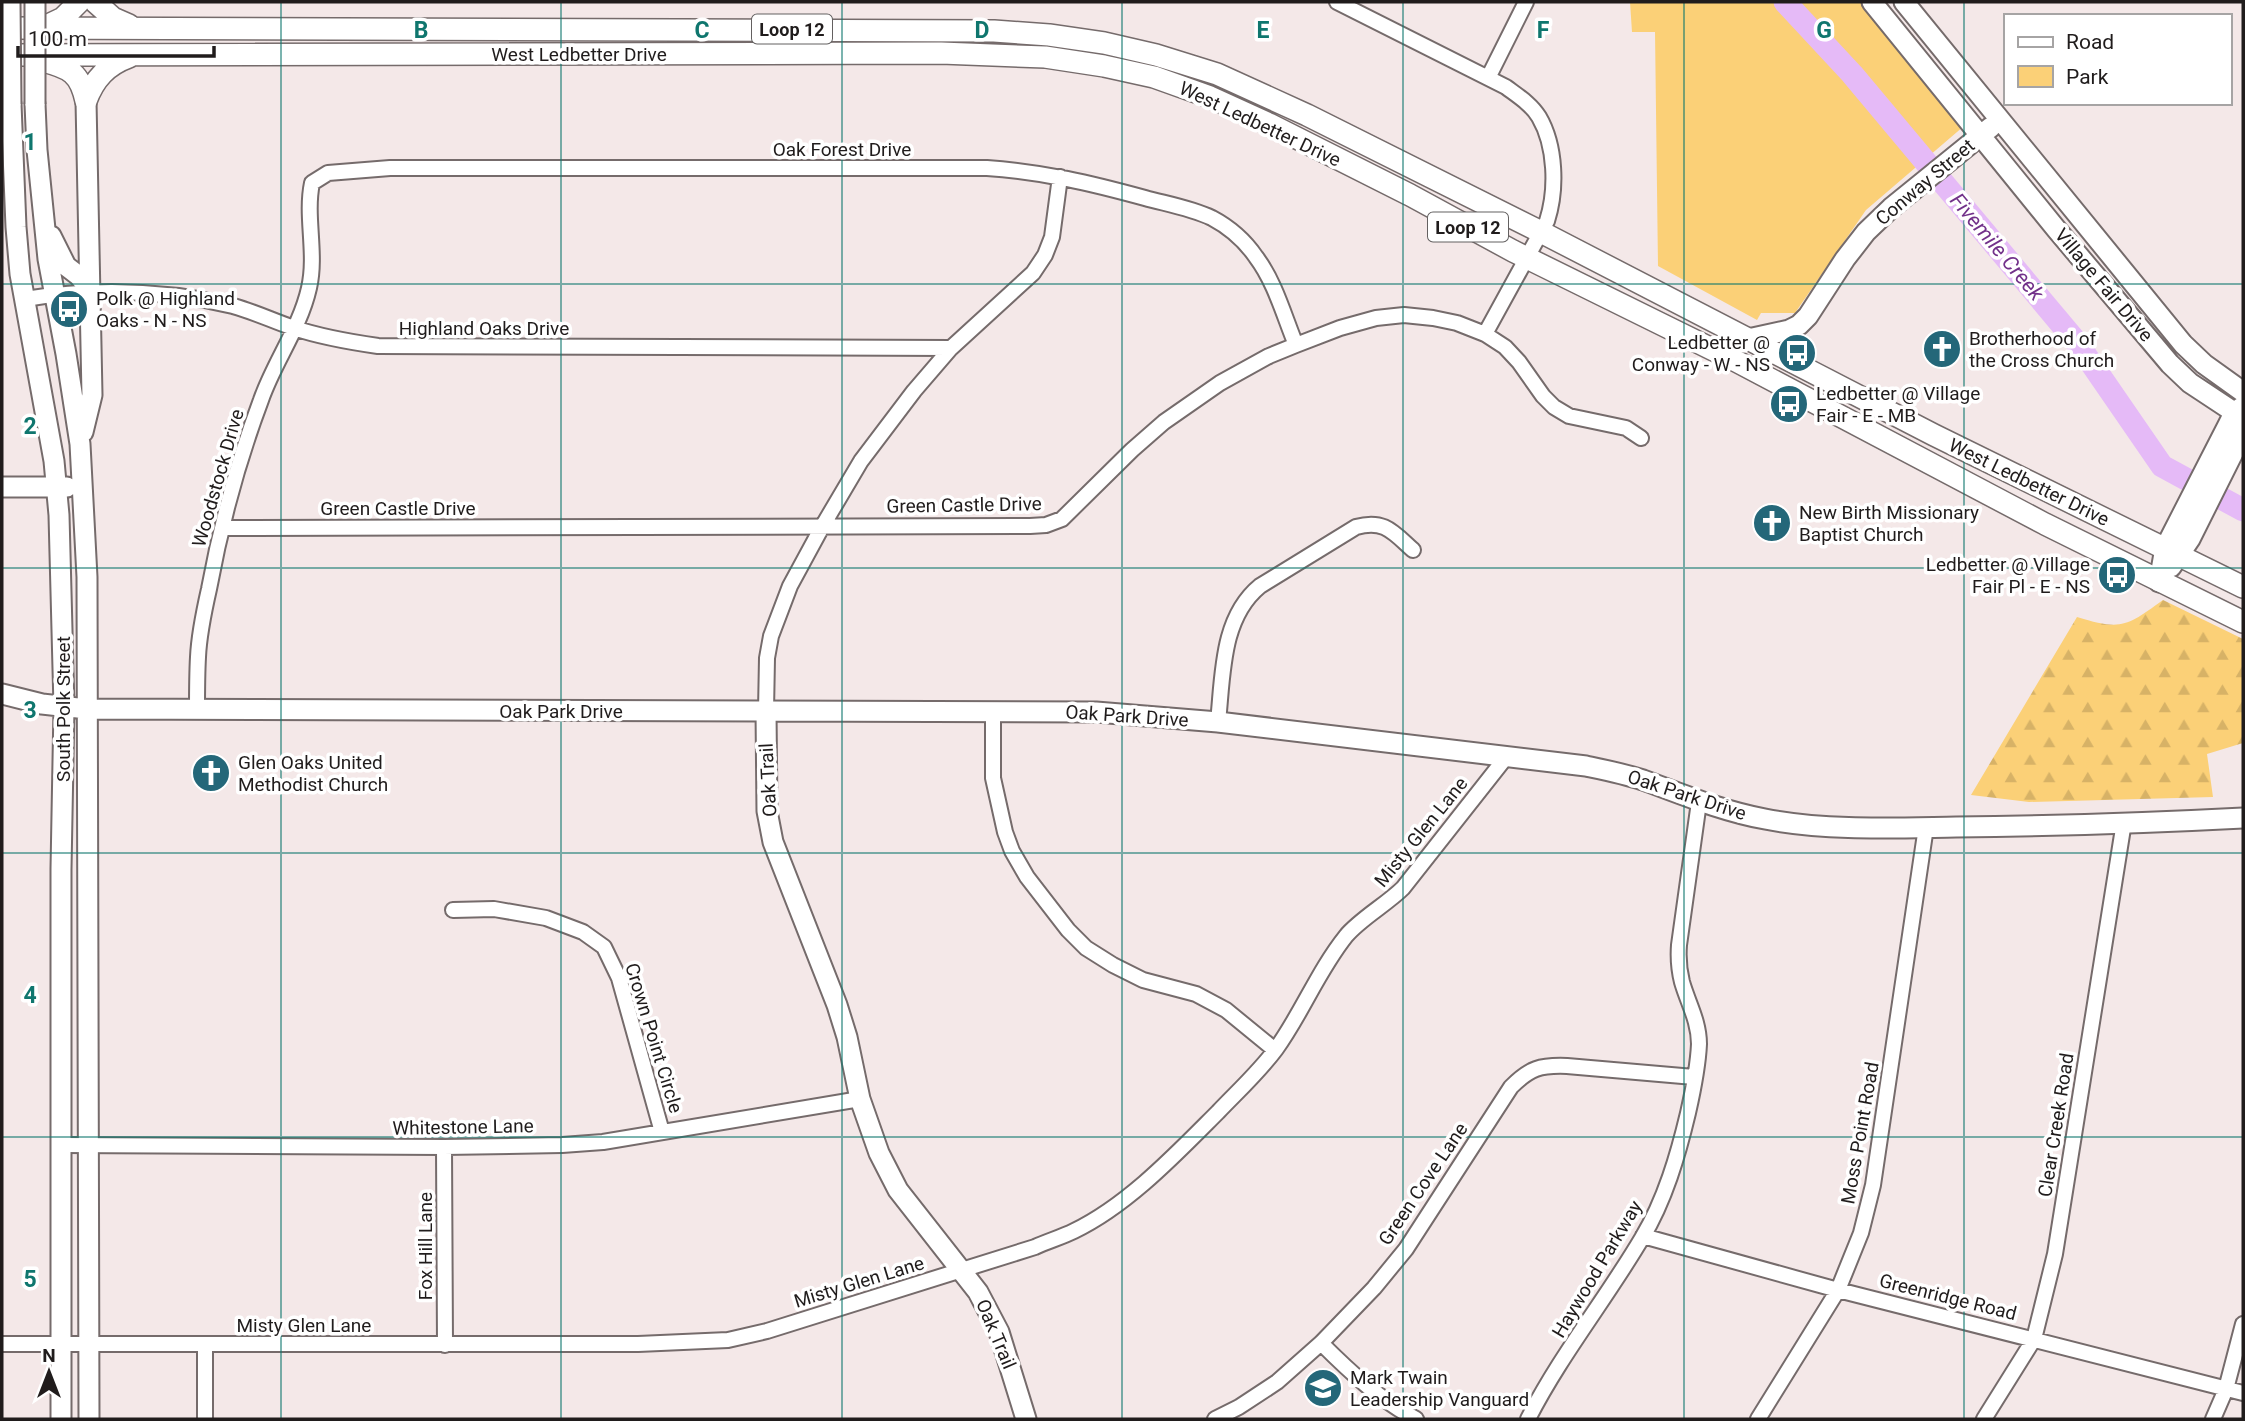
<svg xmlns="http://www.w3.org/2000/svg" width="2245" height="1421" viewBox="0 0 2245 1421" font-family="Roboto,sans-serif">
  <defs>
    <pattern id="forest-firs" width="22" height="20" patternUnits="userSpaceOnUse" patternTransform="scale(1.75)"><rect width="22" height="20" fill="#fbd077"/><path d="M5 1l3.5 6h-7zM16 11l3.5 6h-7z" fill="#d7b266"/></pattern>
  </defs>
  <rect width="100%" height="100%" fill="#f4e8e8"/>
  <path fill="#fbd077" d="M1630,2H1861L1964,126L1866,210L1795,313H1761L1757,320L1658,266L1655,32H1632Z"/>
  <path fill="url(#forest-firs)" d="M2163,600L2243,639V743L2207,754L2213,797L2029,802L1971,795L2077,617C2122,631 2127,626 2163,600Z"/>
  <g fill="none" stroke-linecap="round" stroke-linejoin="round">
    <path stroke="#e5baf7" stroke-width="23" d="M1785,2L1852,74L2078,344L2162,466L2243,510"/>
    <defs>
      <path id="street" d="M1337,2L1506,87C1518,96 1531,104 1539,117C1556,146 1557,190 1547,221L1485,334
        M1488,78L1526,2
        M25,299C95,288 164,290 233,306C255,312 273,321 294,328C321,337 350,342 378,346L951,348
        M222,528L1030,526L1046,525L1062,519L1132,450L1164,422L1220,383L1269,356L1296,345L1340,328L1376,318L1404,315L1433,318L1457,323L1485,334L1505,347L1519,362L1543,396L1554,407L1569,416L1626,428L1641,438
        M197,710C197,692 197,675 198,657C199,634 204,611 209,589C221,524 238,461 261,400C274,362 300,328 309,288C317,253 305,217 312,183L328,173L390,168H987C1044,172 1090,183 1145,198C1167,204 1191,208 1212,218C1229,227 1245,241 1256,257C1275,282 1284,316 1296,345
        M766,711L767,658L771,636L790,586L822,527L861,461L914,391L951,348L1033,273L1045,255L1052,237L1060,177
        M993,711V778L1005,832L1012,851L1027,877L1068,930L1086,948L1113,965L1143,980L1196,994L1226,1010L1275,1050
        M1218,722C1223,675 1221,618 1260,586L1356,527C1384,519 1393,532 1413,550
        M453,910L494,909L546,918L583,932L604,947L619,978L662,1132
        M62,1145L444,1147L562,1145L603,1142L860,1099
        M444,1147L445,1345
        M1643,1236L1838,1290L2243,1393
        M1321,1343C1350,1372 1380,1400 1416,1419
        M2,1344H638L728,1340L767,1331L1035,1247C1048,1241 1062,1237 1074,1231C1128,1205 1176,1154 1218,1112C1237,1092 1259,1072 1276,1049C1302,1013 1318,971 1346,936C1360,919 1387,904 1403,888L1507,756
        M205,1344V1419
        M1215,1419L1239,1407L1277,1382L1321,1343L1374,1288L1406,1249L1511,1087C1530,1068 1540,1065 1567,1066L1694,1077
        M1528,1419C1560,1356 1606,1299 1642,1238C1665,1200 1678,1155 1688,1113C1693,1091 1698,1066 1699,1044C1699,1021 1688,1003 1682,982C1679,970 1678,958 1679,945L1699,802
        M1758,1419L1838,1290L1861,1233L1873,1185L1926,827
        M1984,1419L2034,1339L2055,1254L2124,822
        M2213,1419L2226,1389L2243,1324"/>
      <path id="secondary" d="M1872,2L2057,230L2170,364L2190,383L2243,418
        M1904,2L2183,344L2204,364L2243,392
        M11,104L16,227L20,274L54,461L59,515L64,707L61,869V1419
        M35,104L37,150L48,259L66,354L80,444L87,577L89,1419
        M51,236L66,266L79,276L91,291
        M1748,339L1789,330L1799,325L1808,316L1845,259L1866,232L1891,208L1991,127
        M83,432L92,395L86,101
        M2,487H67
        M2171,567L2190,539L2243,433
        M2159,582L2165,548L2228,425L2234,413L2243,406
        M2,694L42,704L87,709L1096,712L1218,722L1586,766C1605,770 1625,774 1643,780C1684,795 1722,811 1765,819C1827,831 1892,828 1956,827C2052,826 2148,823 2243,818
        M766,711L767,811L773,842L837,1005L847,1037L860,1099L879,1153L898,1190L978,1292L999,1332L1026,1419"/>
      <path id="primary" d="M95,2L113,18L129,25
        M44,27L63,18L79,2
        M2,28L994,31L1049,35L1104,43L1156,55L1217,74L1307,115L1541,232L1934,435L2243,587
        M2,55L941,53L1045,57L1104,66L1154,77L1210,97L1269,124L1410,195L1513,251L1736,361L2045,524L2243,622
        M43,61C70,68 80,73 86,101
        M86,101C94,79 107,65 129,57"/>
    </defs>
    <use href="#street" stroke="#756b6b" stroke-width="18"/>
    <use href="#secondary" stroke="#756b6b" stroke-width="23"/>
    <use href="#primary" stroke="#756b6b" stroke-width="24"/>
    <use href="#street" stroke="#fff" stroke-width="14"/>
    <use href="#secondary" stroke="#fff" stroke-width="19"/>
    <use href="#primary" stroke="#fff" stroke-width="21"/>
    <defs>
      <path id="secondary-bridge" d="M10,2L11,104
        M35,2V104"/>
    </defs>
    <use href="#secondary-bridge" stroke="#756b6b" stroke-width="23" stroke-linecap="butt"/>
    <use href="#secondary-bridge" stroke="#fff" stroke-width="19"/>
  </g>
  <path fill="none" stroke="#0f766e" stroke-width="2" stroke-opacity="0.55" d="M281,2V1419M561,2V1419M842,2V1419M1122,2V1419M1403,2V1419M1684,2V1419M1964,2V1419M2,284H2243M2,568H2243M2,853H2243M2,1137H2243"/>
  <defs>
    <symbol id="bus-disc" viewBox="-11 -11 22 22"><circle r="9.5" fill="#246779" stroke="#fff"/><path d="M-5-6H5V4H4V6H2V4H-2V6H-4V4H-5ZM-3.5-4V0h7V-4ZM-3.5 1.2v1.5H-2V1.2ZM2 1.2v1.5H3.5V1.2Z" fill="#fff"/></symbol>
    <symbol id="church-disc" viewBox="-11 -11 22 22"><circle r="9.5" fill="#246779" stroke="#fff"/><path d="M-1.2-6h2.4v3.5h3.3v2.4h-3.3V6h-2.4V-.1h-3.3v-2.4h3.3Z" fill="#fff"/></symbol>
    <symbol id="school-disc" viewBox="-11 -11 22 22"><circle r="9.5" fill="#246779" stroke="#fff"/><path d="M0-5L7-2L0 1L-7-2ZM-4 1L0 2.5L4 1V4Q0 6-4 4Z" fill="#fff"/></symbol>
  </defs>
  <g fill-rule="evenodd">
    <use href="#bus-disc" x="47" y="287" width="44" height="44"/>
    <use href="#church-disc" x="1920" y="327" width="44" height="44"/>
    <use href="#bus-disc" x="1775" y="331" width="44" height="44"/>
    <use href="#bus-disc" x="1767" y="382" width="44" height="44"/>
    <use href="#church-disc" x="1750" y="501" width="44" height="44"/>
    <use href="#bus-disc" x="2095" y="553" width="44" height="44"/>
    <use href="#church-disc" x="189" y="751" width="44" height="44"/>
    <use href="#school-disc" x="1301" y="1366" width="44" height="44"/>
  </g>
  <g text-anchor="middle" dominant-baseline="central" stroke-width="7" stroke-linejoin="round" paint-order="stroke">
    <g fill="#fff" stroke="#636060" stroke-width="2">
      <rect x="752" y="14.5" width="80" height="29" rx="5"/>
      <rect x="1428" y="212.5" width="80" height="29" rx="5"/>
    </g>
    <g font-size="18" font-weight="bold" fill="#201c1c">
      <text x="792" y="29">Loop 12</text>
      <text x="1468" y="227">Loop 12</text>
    </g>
    <g font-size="19" fill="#201c1c" stroke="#fff">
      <text x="579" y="54">West Ledbetter Drive</text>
      <text transform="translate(1260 124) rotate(25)">West Ledbetter Drive</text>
      <text x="842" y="149">Oak Forest Drive</text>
      <text transform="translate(1925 182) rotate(-40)">Conway Street</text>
      <text transform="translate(2104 285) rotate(50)">Village Fair Drive</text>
      <text x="484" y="328">Highland Oaks Drive</text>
      <text transform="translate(218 478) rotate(-74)">Woodstock Drive</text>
      <text transform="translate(2029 482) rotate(26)">West Ledbetter Drive</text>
      <text transform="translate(964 505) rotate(-1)">Green Castle Drive</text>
      <text x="398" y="508">Green Castle Drive</text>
      <text transform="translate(63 709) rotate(-90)">South Polk Street</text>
      <text x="561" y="711">Oak Park Drive</text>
      <text transform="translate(1127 716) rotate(4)">Oak Park Drive</text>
      <text transform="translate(768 780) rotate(-93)">Oak Trail</text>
      <text transform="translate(1687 795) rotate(18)">Oak Park Drive</text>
      <text transform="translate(1421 832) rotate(-51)">Misty Glen Lane</text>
      <text transform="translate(654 1038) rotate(73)">Crown Point Circle</text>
      <text transform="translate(2056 1125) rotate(-81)">Clear Creek Road</text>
      <text transform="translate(463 1127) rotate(-1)">Whitestone Lane</text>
      <text transform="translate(1860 1133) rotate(-80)">Moss Point Road</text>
      <text transform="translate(1423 1184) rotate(-56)">Green Cove Lane</text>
      <text transform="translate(425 1246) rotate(-90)">Fox Hill Lane</text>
      <text transform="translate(1597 1269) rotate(-59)">Haywood Parkway</text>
      <text transform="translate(859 1282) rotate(-17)">Misty Glen Lane</text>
      <text transform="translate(1948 1297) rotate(14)">Greenridge Road</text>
      <text x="304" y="1325">Misty Glen Lane</text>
      <text transform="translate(996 1334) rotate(67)">Oak Trail</text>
    </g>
    <g font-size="19" fill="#201c1c" stroke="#fff" text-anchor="start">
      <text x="96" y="298">Polk @ Highland<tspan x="96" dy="22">Oaks - N - NS</tspan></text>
      <text x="1969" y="338">Brotherhood of<tspan x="1969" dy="22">the Cross Church</tspan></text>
      <text x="1770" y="342" text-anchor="end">Ledbetter @<tspan x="1770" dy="22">Conway - W - NS</tspan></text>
      <text x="1816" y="393">Ledbetter @ Village<tspan x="1816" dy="22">Fair - E - MB</tspan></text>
      <text x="1799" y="512">New Birth Missionary<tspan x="1799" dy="22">Baptist Church</tspan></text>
      <text x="2090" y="564" text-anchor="end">Ledbetter @ Village<tspan x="2090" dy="22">Fair Pl - E - NS</tspan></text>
      <text x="238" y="762">Glen Oaks United<tspan x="238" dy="22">Methodist Church</tspan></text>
      <text x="1350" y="1377">Mark Twain<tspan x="1350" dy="22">Leadership Vanguard</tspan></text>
    </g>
    <g font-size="21" font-style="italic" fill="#72318a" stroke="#fff">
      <text transform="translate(1997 247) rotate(50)">Fivemile Creek</text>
    </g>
  </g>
  <g font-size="23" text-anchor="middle" font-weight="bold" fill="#0f766e" stroke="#fff" stroke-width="7" stroke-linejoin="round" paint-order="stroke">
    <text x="421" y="38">B</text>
    <text x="702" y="38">C</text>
    <text x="982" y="38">D</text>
    <text x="1263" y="38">E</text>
    <text x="1543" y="38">F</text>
    <text x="1824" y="38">G</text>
    <text x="30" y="150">1</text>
    <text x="30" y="434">2</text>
    <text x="30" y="718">3</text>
    <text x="30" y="1003">4</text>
    <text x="30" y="1287">5</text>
  </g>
  <rect width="2245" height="1421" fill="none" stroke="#201c1c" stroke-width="7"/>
  <rect x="2004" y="14" width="228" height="91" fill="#ffffff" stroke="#a6a4a4" stroke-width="2"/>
  <rect x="2018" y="37" width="35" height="10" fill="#ffffff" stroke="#a6a4a4" stroke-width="2"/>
  <text x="2066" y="49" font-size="21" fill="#201c1c">Road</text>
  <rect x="2018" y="66" width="35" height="21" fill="#fbd077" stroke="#a6a4a4" stroke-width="2"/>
  <text x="2066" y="84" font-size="21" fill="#201c1c">Park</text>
  <g transform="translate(49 1372)" stroke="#ffffff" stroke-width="5" paint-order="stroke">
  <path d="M0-5L12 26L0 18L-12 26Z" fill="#201c1c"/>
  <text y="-10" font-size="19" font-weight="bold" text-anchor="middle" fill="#201c1c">N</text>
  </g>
  <path d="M18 46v10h196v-10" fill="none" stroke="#201c1c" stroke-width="3.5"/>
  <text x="28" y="46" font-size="21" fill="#201c1c" stroke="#ffffff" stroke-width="5" paint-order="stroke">100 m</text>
</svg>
